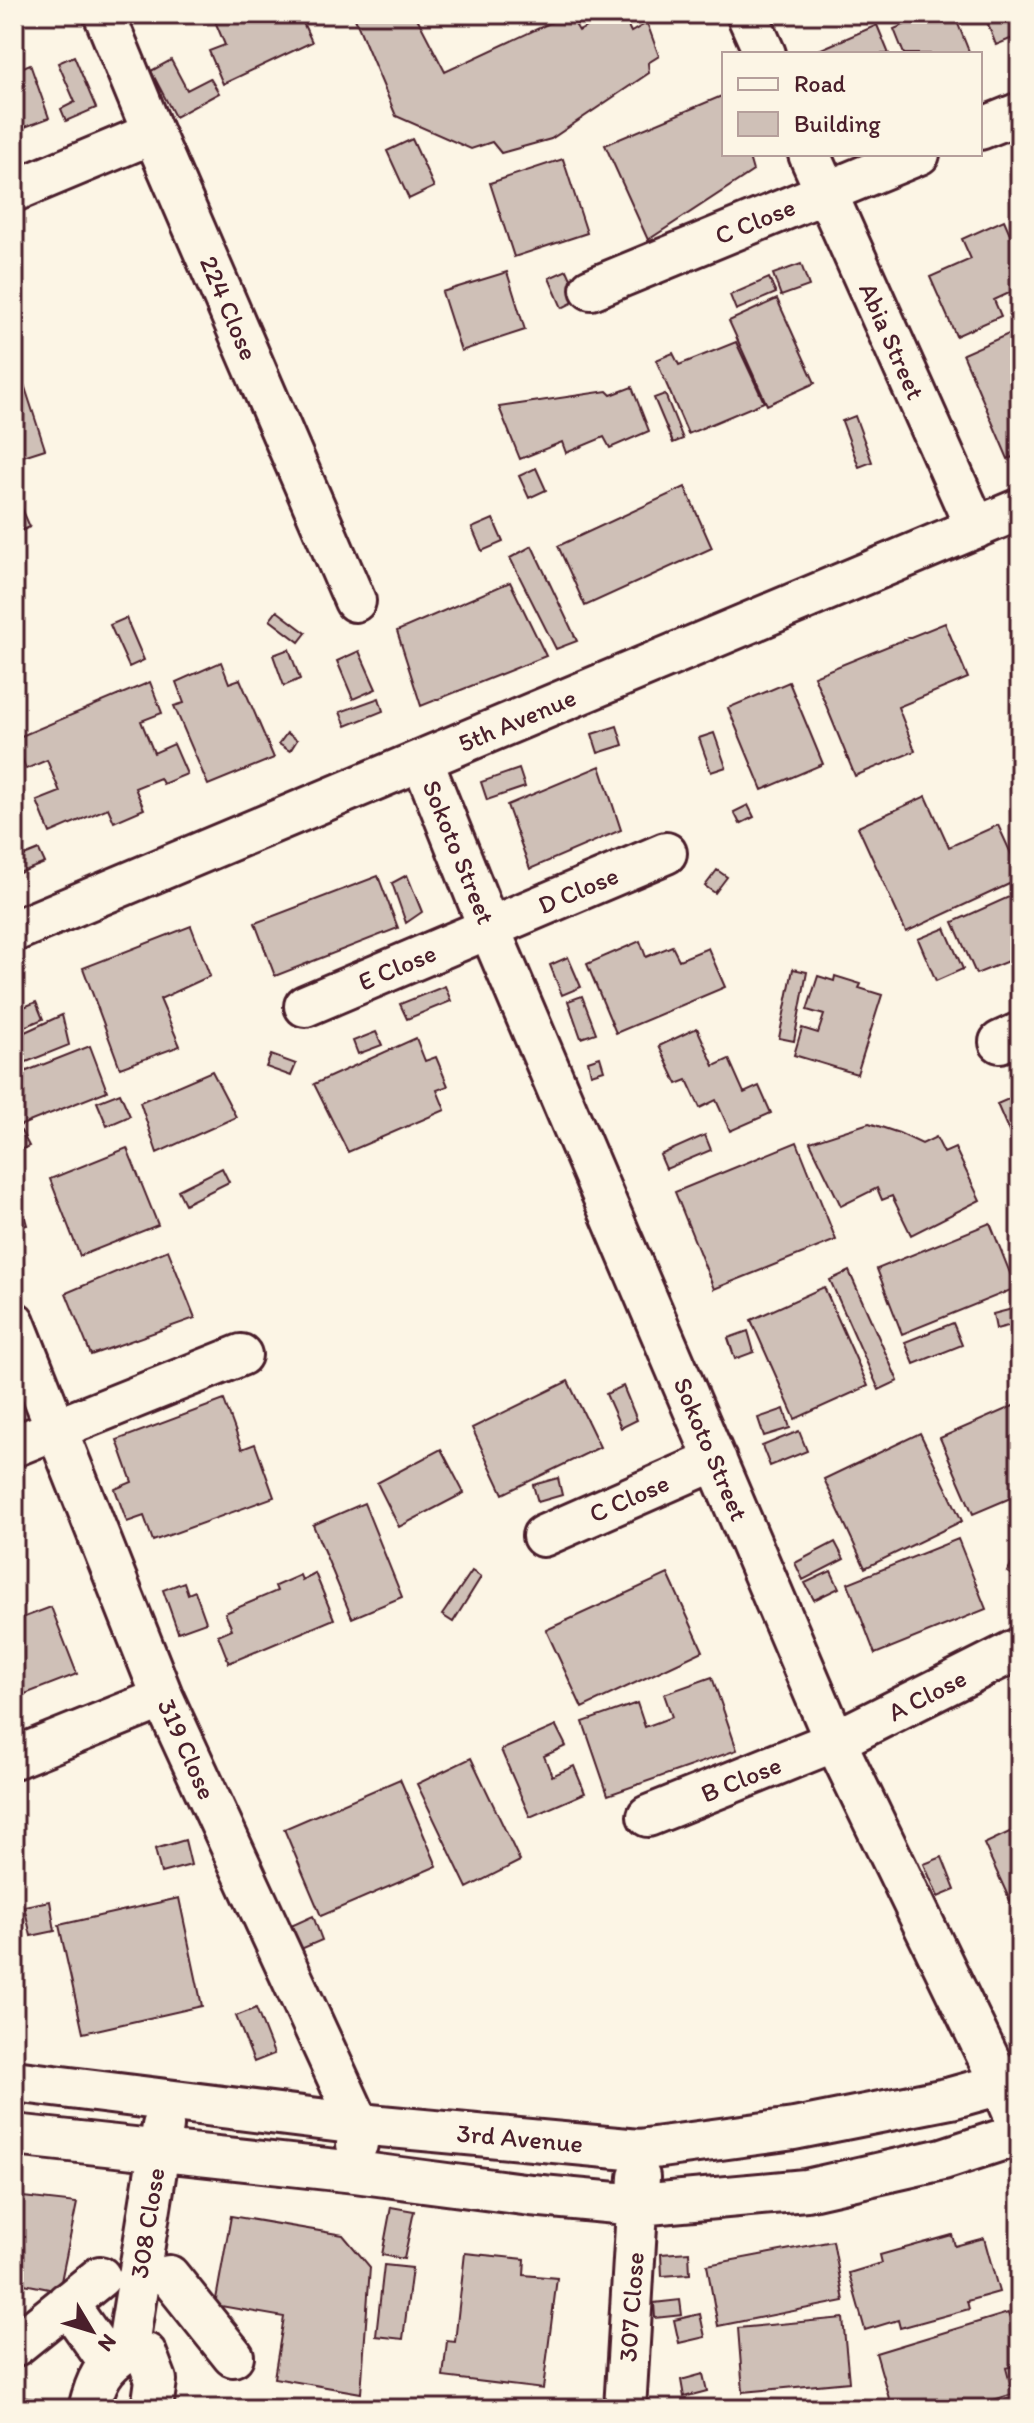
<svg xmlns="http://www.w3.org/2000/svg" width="1034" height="2423" viewBox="0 0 1034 2423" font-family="Itim,sans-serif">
  <rect width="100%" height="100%" fill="#fcf5e5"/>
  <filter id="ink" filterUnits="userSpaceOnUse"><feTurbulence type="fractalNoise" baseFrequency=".0125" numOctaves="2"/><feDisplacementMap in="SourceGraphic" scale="16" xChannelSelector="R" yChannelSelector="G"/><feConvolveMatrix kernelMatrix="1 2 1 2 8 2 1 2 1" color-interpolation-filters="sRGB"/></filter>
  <g filter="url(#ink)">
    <path fill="#cfc0b7" stroke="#4a1f2b" stroke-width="2" d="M212,14H299L312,42L223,84L209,51L225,45Z
      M353,14H415L445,72L569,14L579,31L609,14H622L631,32L647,23L659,56L648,63L649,73L551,139L501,153L492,142L471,149L396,116Z
      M929,14H954L970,54H904L894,29Z
      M984,14H1020V35L996,45Z
      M877,25L889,54H812V53Z
      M74,56L96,108L66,121L61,109L75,102L58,63Z
      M171,60L187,90L210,78L219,93L175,117L151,71Z
      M30,64L49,118L14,131V71Z
      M724,95V154H748L753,171L648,240L605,145Z
      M412,139L434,187L409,199L387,151Z
      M563,159L587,233L514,257L490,183Z
      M1004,220L1014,243L1020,240V288L994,300L1001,316L956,336L930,277L971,259L962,239Z
      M801,264L809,286L781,296L773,274Z
      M567,270L580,299L562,308L549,278Z
      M507,272L525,330L461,351L442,292Z
      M769,278L776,293L736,310L730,295Z
      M777,299L815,383L767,405L729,321Z
      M1020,329V454L1008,459L963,354Z
      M736,342L764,402L688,434L656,360L673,353L679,365Z
      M20,372L45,449L14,459V374Z
      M632,387L649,431L610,448L604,437L566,453L562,442L520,459L499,407L607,391L611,395Z
      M665,394L683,439L673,443L654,398Z
      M855,416L872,462L859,467L842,421Z
      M536,468L546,490L529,498L519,476Z
      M685,487L712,548L585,606L558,546Z
      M20,504L30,527L14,534V507Z
      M493,519L503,542L482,551L472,528Z
      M532,546L577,641L556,649L510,558Z
      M510,582L546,656L421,706L397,631Z
      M277,611L306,633L299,642L270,620Z
      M126,618L144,660L129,667L110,625Z
      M945,623L968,678L898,707L915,751L855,776L814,676Z
      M289,649L300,679L284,686L273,655Z
      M359,651L376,689L353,699L337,661Z
      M221,662L229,683L240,679L274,758L208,785L174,706L184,703L176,682Z
      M150,682L162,713L141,721L154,753L174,744L187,774L163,784L160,778L135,788L144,809L114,822L108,808L50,833L37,801L60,792L47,760L26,769L14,739Z
      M789,682L823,764L762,790L728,708Z
      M379,698L383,711L346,726L340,712Z
      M617,726L623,745L598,753L592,734Z
      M287,733L297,740L290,751L279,744Z
      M714,733L726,767L711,772L699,738Z
      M600,766L621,830L530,869L507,805Z
      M519,769L525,787L487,800L481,782Z
      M926,796L949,847L998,825L1020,873V879L906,932L858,827Z
      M748,805L754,817L740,824L734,812Z
      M39,850L45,863L14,875V860Z
      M717,870L727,877L715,893L705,886Z
      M407,875L422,912L406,923L392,883Z
      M378,876L398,928L275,976L255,923Z
      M1020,892V978L1016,980L1008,961L976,974L953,922Z
      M191,926L210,976L160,999L180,1046L120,1068L83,968Z
      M945,928L963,969L936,981L918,939Z
      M640,941L646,957L672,946L679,960L708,948L725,987L616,1033L587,964Z
      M568,957L581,987L562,995L550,965Z
      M793,969L807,972L794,1041L779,1038Z
      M818,976L834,981L835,976L861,984L859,988L882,995L857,1074L794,1055L802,1028L818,1033L824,1015L807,1010Z
      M445,986L451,1001L407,1019L400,1004Z
      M582,996L596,1033L581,1038L568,1001Z
      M36,1002L43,1019L14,1031V1011Z
      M62,1015L69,1045L14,1067V1037Z
      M697,1028L714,1066L729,1059L744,1093L759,1086L771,1113L730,1131L716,1100L700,1108L687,1080L677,1084L659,1046Z
      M376,1032L382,1045L358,1054L353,1041Z
      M416,1038L425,1061L436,1057L448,1086L437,1090L445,1110L348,1152L314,1084Z
      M90,1046L107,1091L14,1128V1076Z
      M271,1055L296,1064L291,1076L266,1067Z
      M600,1057L604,1070L591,1074L588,1061Z
      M212,1071L236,1117L157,1153L140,1102Z
      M120,1093L130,1116L107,1126L97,1102Z
      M1020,1094V1157L997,1104Z
      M869,1123L899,1133L922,1144L936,1137L944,1153L955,1148L980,1200L911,1235L892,1196L882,1200L877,1188L841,1206L810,1142Z
      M21,1131L29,1146L14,1153V1134Z
      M705,1135L711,1150L666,1169L660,1155Z
      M797,1142L836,1240L714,1289L675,1192Z
      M127,1148L158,1225L80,1256L50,1179Z
      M222,1168L229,1182L185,1204L178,1190Z
      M14,1178L27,1225L14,1228Z
      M990,1223L1016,1288L902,1334L877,1269Z
      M168,1250L195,1318L91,1355L66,1293Z
      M849,1271L898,1381L879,1390L830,1280Z
      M824,1287L868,1386L795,1419L751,1320Z
      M1020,1307V1323L996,1329L993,1314Z
      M953,1323L962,1345L914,1364L905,1342Z
      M748,1331L754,1352L735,1359L728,1338Z
      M568,1381L600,1447L503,1494L472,1428Z
      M623,1386L637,1420L621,1428L606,1394Z
      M224,1400L242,1449L255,1444L274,1497L153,1541L144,1516L127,1522L115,1489L132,1482L117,1440Z
      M1020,1403V1494L973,1514L940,1438Z
      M784,1409L790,1428L764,1436L758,1418Z
      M799,1431L807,1451L770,1466L762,1446Z
      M920,1433L962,1521L865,1568L824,1479Z
      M441,1449L464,1493L399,1527L377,1483Z
      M558,1478L562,1495L538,1502L533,1485Z
      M364,1503L402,1597L352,1618L313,1525Z
      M958,1539L986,1609L875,1654L848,1583Z
      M835,1542L844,1559L803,1580L795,1563Z
      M1020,1550V1580L1007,1572Z
      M472,1571L481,1577L453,1622L442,1615Z
      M831,1571L839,1588L814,1600L805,1583Z
      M315,1573L334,1619L229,1663L218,1635L232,1629L225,1613L277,1591L275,1586L300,1575L302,1580Z
      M668,1574L703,1651L582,1708L546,1630Z
      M184,1582L188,1594L195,1591L206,1622L178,1632L163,1590Z
      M51,1607L77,1674L20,1696L14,1679V1621Z
      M712,1677L737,1750L608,1795L583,1722L637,1703L645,1727L672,1717L664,1694Z
      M556,1726L566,1746L544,1756L552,1776L574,1766L585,1793L530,1817L501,1750Z
      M471,1758L520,1861L467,1888L417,1784Z
      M400,1779L437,1866L321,1916L284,1829Z
      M1020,1827V1919L1019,1920L984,1844Z
      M185,1840L191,1865L161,1873L155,1849Z
      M942,1857L955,1890L938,1897L924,1864Z
      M179,1898L202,2006L83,2033L59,1925Z
      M50,1901L55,1931L31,1936L24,1906Z
      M313,1916L322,1940L301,1949L291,1926Z
      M256,2008L274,2054L254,2062L236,2016Z
      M14,2196L77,2203L59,2291L14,2282Z
      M391,2207L414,2211L404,2259L382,2255Z
      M231,2216L343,2235L370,2267L361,2393L274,2378L284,2317L215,2305Z
      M952,2235L955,2246L984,2238L999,2292L967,2301L969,2309L900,2328L898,2320L865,2330L849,2273L882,2263L880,2255Z
      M833,2241L844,2301L718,2326L707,2265Z
      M689,2252L690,2274L662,2276L661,2254Z
      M465,2253L525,2259L524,2275L557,2278L543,2389L443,2377L447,2341L455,2342Z
      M384,2265L412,2268L403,2339L376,2336Z
      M680,2300L682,2315L655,2318L654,2303Z
      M1008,2313L1020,2352V2364L1006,2368L1013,2394L964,2409H892L876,2353Z
      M700,2314L705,2337L679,2343L674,2320Z
      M843,2318L849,2382L743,2392L738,2328Z
      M703,2374L707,2391L684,2397L681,2380Z
      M14,2396L57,2402L56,2409H14Z"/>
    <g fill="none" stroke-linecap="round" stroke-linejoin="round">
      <defs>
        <path id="minor" d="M104,14L153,133L355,601
          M747,14L765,54
          M980,129L1020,113
          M809,154L976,528
          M14,191L153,133
          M591,289L919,154
          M422,760L489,928L835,1741L1001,2084L1020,2128
          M14,931L1020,509
          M305,1006L666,853
          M1000,1042L1020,1033
          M14,1322L163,1698L359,2124L357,2144
          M14,1446L241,1355
          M543,1536L716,1460
          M14,1758L163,1698
          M648,1816L835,1741L1020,1648
          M14,2081L359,2124L639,2150L794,2129L951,2098L1001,2084L1020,2073
          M14,2135L355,2172L531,2195L638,2205L806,2190L943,2159L1020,2134
          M169,2276L233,2356
          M67,2303L109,2363
          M16,2345L100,2277
          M89,2409C96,2380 102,2367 127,2351
          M152,2409L156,2380L146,2354L127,2351L163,2126
          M625,2409L639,2177"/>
      </defs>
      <use href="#minor" stroke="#4a1f2b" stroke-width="46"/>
      <use href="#minor" stroke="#fcf5e5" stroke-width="40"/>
    </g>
  </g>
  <g text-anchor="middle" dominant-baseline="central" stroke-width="6" stroke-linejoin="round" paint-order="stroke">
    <g font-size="26" fill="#4a1f2b" stroke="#fcf5e5">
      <text transform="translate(755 221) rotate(-22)">C Close</text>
      <text transform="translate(229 308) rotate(67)">224 Close</text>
      <text transform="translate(892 341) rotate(66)">Abia Street</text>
      <text transform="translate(517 720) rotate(-23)">5th Avenue</text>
      <text transform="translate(459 852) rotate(68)">Sokoto Street</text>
      <text transform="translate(578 890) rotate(-23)">D Close</text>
      <text transform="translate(397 967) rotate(-23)">E Close</text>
      <text transform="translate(711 1449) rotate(67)">Sokoto Street</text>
      <text transform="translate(629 1498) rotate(-24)">C Close</text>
      <text transform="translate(927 1695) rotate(-27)">A Close</text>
      <text transform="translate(187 1749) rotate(66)">319 Close</text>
      <text transform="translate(741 1779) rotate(-22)">B Close</text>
      <text transform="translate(520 2138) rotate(5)">3rd Avenue</text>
      <text transform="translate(147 2223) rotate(-81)">308 Close</text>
      <text transform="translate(631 2307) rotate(-86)">307 Close</text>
    </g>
  </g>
  <rect width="1034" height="2423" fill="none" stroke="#fcf5e5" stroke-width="48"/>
  <rect x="24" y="24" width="986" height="2375" fill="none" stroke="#4a1f2b" stroke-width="3" filter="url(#ink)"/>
  <rect x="722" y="52" width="260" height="104" fill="#fcf5e5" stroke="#b59f9b" stroke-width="2"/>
  <rect x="738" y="78" width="40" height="12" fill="#fcf5e5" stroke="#b59f9b" stroke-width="2"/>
  <text x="794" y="92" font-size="24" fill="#4a1f2b">Road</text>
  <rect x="738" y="112" width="40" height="24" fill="#cfc0b7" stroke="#b59f9b" stroke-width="2"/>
  <text x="794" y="132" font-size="24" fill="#4a1f2b">Building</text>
  <g transform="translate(92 2331) rotate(128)" stroke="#fcf5e5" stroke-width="6" paint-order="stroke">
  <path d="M0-6L14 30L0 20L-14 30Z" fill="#4a1f2b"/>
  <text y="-12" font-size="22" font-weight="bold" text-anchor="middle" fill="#4a1f2b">N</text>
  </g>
</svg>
